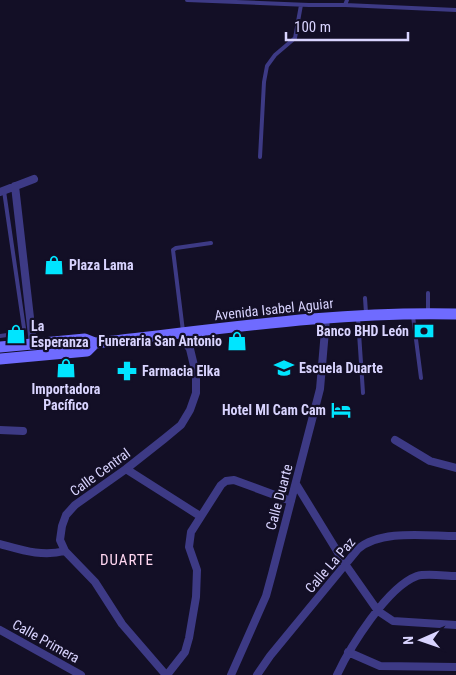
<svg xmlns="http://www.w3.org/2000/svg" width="456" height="675" viewBox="0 0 456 675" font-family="'Roboto Condensed',sans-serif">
  <rect width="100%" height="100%" fill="#130f26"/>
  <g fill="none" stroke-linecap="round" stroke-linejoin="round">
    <path stroke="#3d3a85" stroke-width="4" d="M187,0L309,5H345L347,0
      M345,5L456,10
      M260,157L264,82L267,66L275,55L295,38L301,5
      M428,293V313
      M365,298L366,313
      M413,316L421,378
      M358,318L363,393
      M183,331L173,250L176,248L211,243
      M0,336L21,333L24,328L4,191"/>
    <path stroke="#3d3a85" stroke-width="8" d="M15,186L33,344
      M0,192L34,179
      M0,430L23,431
      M395,440L430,461L456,468
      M126,469L200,516
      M296,484L345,564L378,611L393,621L456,625
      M0,544C22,550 42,557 65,551
      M0,630L81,675
      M348,652L380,666L456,667
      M166,675L122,624L95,582L65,551L60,540L62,526L66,515L75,505L126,469L164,439L181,425L190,410L196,393V374L190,349L179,334
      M167,675L185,652L189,638L196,597L197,570L189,547L191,532L221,485L226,481L234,480L291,501
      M231,675L266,596L272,574L320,389L326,319
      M257,675L270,656L358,549C381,529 427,536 456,536
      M337,675C350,647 387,587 417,576C426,573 446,576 456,576"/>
    <path stroke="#6f6bff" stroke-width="11" d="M0,347L85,339L95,343C214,330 335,311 456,314
      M0,359L87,351L95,343"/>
  </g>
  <defs>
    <symbol id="shop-bare" viewBox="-9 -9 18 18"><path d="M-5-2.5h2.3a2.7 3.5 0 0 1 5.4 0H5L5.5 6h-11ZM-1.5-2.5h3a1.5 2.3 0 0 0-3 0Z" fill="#00e5ff" stroke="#130f26" stroke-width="2.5" paint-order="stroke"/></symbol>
    <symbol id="bank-bare" viewBox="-9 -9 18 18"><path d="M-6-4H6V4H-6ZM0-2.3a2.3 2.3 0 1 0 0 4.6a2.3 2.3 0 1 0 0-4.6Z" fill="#00e5ff" stroke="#130f26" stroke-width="2.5" paint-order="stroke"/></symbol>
    <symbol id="school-bare" viewBox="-9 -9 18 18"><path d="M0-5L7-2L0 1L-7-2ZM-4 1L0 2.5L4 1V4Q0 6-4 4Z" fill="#00e5ff" stroke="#130f26" stroke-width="2.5" paint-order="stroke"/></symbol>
    <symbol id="pharmacy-bare" viewBox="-9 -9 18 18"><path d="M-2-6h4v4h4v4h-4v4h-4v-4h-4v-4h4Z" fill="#00e5ff" stroke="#130f26" stroke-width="2.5" paint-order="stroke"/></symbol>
    <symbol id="hotel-bare" viewBox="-9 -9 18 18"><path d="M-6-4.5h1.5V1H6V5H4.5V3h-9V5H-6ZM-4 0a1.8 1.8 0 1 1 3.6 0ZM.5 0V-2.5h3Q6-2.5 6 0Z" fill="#00e5ff" stroke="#130f26" stroke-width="2.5" paint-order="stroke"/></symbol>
  </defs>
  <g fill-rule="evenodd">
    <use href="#shop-bare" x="40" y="251" width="28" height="28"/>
    <use href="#bank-bare" x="410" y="317" width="28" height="28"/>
    <use href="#shop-bare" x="2" y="320" width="28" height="28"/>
    <use href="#shop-bare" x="223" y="327" width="28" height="28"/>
    <use href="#shop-bare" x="52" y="354" width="28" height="28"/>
    <use href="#school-bare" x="270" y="354" width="28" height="28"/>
    <use href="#pharmacy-bare" x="113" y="357" width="28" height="28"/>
    <use href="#hotel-bare" x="327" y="396" width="28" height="28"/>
  </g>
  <g text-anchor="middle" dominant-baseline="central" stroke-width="4.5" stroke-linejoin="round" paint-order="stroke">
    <g font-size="14" font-weight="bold" fill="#d9d4ff" stroke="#130f26" text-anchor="start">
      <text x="69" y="265">Plaza Lama</text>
      <text x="31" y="326">La<tspan x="31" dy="16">Esperanza</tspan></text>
      <text x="409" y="331" text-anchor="end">Banco BHD León</text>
      <text x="222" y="341" text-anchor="end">Funeraria San Antonio</text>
      <text x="299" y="368">Escuela Duarte</text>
      <text x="142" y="371">Farmacia Elka</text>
      <text x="66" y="389" text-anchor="middle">Importadora<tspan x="66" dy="16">Pacífico</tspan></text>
      <text x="326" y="410" text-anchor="end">Hotel MI Cam Cam</text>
    </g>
    <g font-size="14" fill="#d9d4ff" stroke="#130f26">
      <text transform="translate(274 309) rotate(-6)">Avenida Isabel Aguiar</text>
      <text transform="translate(100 472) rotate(-36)">Calle Central</text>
      <text transform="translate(279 497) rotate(-75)">Calle Duarte</text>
      <text transform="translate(330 565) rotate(-49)">Calle La Paz</text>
      <text transform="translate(46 641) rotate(29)">Calle Primera</text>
    </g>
    <g font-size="15" letter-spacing="1" fill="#ffd6f0" stroke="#130f26">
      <text x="127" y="560">DUARTE</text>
    </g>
  </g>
  <g transform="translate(421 640) rotate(268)" stroke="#130f26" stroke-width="4" paint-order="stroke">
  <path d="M0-4L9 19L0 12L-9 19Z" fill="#d9d4ff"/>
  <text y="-8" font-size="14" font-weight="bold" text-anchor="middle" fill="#d9d4ff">N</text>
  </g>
  <path d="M286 32v8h122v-8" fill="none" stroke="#d9d4ff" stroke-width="2.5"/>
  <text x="294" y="32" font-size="15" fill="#d9d4ff" stroke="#130f26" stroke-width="4" paint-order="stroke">100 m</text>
</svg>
